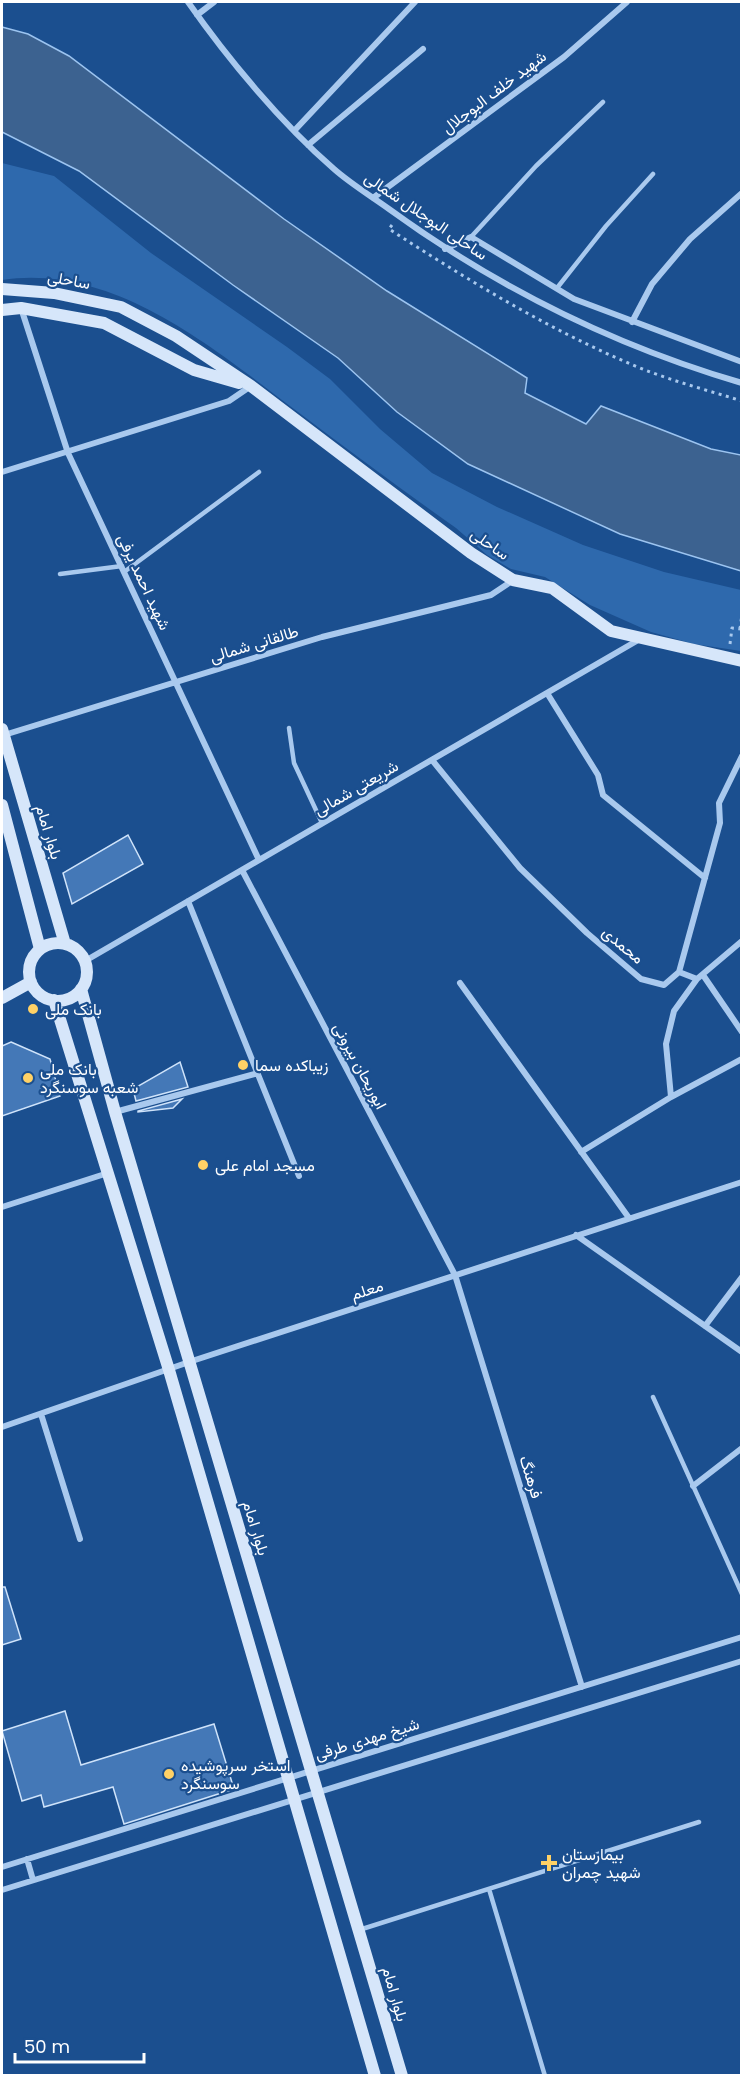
<svg xmlns="http://www.w3.org/2000/svg" width="743" height="2077" viewBox="0 0 743 2077" font-family="Poppins,Vazirmatn,sans-serif">
  <rect width="100%" height="100%" fill="#1b4f8f"/>
  <path fill="#2e69ad" d="M2,163L54,176L151,253L287,347L330,379L380,429L432,473L497,507L583,545L664,572L741,590V651L694,644L651,632L590,605L545,577L511,569L487,555L456,528C402,490 350,451 298,412C214,349 114,263 2,280Z"/>
  <path fill="#3c6290" stroke="#9cc4f0" stroke-width="1.5" d="M2,27L28,34L69,56L284,219L387,291L527,378L525,393L586,424L601,406L711,449L741,455V571L620,534L468,464L397,412L338,358L233,285L79,171L2,132Z"/>
  <path fill="#4478b7" stroke="#cfe3fa" stroke-width="1.5" d="M128,835L143,864L72,904L63,873Z
    M11,1042L50,1059L60,1096L2,1116V1046Z
    M180,1062L188,1087L136,1101L133,1089Z
    M182,1099L173,1108L138,1112V1111Z
    M2,1587H5L21,1639L2,1645Z
    M65,1711L81,1765L214,1724L234,1789L124,1824L113,1787L44,1807L41,1795L22,1801L2,1731Z"/>
  <g fill="none" stroke-linecap="round" stroke-linejoin="round">
    <path stroke="#a9c9ee" stroke-width="3" stroke-dasharray="3 4.5" stroke-linecap="butt" d="M392,225L389,229C471,282 554,333 645,370C676,382 710,391 742,401
      M740,629L742,614
      M730,644L732,628L742,629"/>
    <path stroke="#a9c9ee" stroke-width="4.5" d="M471,237L536,166L603,102
      M557,288L606,226L653,174
      M124,572L259,472
      M60,574L122,566
      M289,728L294,763L322,823
      M653,1397L742,1594
      M489,1889L545,2076
      M359,1930L699,1822"/>
    <path stroke="#a9c9ee" stroke-width="6" d="M188,2C228,59 281,123 334,169C351,184 371,196 389,209C495,286 615,346 742,383
      M197,15L214,2
      M294,131L415,2
      M308,145L423,49
      M373,198L564,57L627,2
      M445,249L471,237L574,299L742,362
      M21,308L68,453L259,860
      M632,322L652,284L690,239L742,193
      M2,472L229,401L251,386
      M547,693L598,775L603,795L705,878
      M4,735L322,637L491,595L512,581
      M432,760L520,868L587,933L641,979L664,985L679,972L720,823L719,803L742,756
      M242,870L455,1275L582,1687
      M188,901L299,1176
      M85,961L640,639
      M679,972L697,979L742,941
      M703,975L742,1032
      M460,983L629,1218
      M671,1097L742,1059
      M115,1112L258,1073
      M581,1152L671,1097L666,1044L674,1011L697,979
      M2,1207L108,1173
      M576,1235L742,1352
      M705,1326L742,1277
      M41,1414L80,1539
      M2,1427L189,1362L742,1182
      M693,1486L742,1448
      M27,1859L33,1880
      M2,1867L742,1637
      M2,1890L742,1661"/>
    <path stroke="#d6e6fa" stroke-width="12" d="M2,289L54,293L121,307L176,336L251,386L471,553L513,580L552,588L611,631L742,661
      M2,310L21,308L104,323L194,370L239,383
      M2,729L65,944
      M2,805L40,949
      M29 972a29 29 0 1 1 58 0a29 29 0 1 1-58 0Z
      M81,989L115,1112L402,2076
      M2,998L31,982
      M54,1000L169,1370L375,2076"/>
  </g>
  <g fill="#ffd166" stroke="#1b4f8f" stroke-width="2">
    <circle cx="33" cy="1009" r="6"/>
    <circle cx="243" cy="1065" r="6"/>
    <circle cx="28" cy="1078" r="6"/>
    <circle cx="203" cy="1165" r="6"/>
    <circle cx="169" cy="1774" r="6"/>
    <path d="M546 1854h6v6h6v6h-6v6h-6v-6h-6v-6h6z"/>
  </g>
  <g text-anchor="middle" dominant-baseline="central" stroke-width="4.5" stroke-linejoin="round" paint-order="stroke">
    <g font-size="16" fill="#fff" stroke="#1b4f8f">
      <text transform="translate(494 92) rotate(-37)">شهید خلف البوجلال</text>
      <text transform="translate(426 216) rotate(34)">ساحلی البوجلال شمالی</text>
      <text transform="translate(69 280) rotate(10)">ساحلی</text>
      <text transform="translate(490 544) rotate(35)">ساحلی</text>
      <text transform="translate(144 582) rotate(65)">شهید احمد یرفی</text>
      <text transform="translate(254 644) rotate(-17)">طالقانی شمالی</text>
      <text transform="translate(356 788) rotate(-30)">شریعتی شمالی</text>
      <text transform="translate(49 832) rotate(73)">بلوار امام</text>
      <text transform="translate(623 945) rotate(40)">محمدی</text>
      <text transform="translate(360 1066) rotate(62)">ابوریحان بیرونی</text>
      <text transform="translate(367 1290) rotate(-18)">معلم</text>
      <text transform="translate(531 1477) rotate(73)">فرهنگ</text>
      <text transform="translate(256 1528) rotate(73)">بلوار امام</text>
      <text transform="translate(367 1739) rotate(-17)">شیخ مهدی طرفی</text>
      <text transform="translate(395 1994) rotate(74)">بلوار امام</text>
    </g>
    <g font-size="16" fill="#fff" stroke="#1b4f8f" text-anchor="start">
      <text x="45" y="1009">بانک ملی</text>
      <text x="255" y="1065">زیباکده سما</text>
      <text x="40" y="1069">بانک ملی<tspan x="40" dy="18">شعبه سوسنگرد</tspan></text>
      <text x="215" y="1165">مسجد امام علی</text>
      <text x="181" y="1765">استخر سرپوشیده<tspan x="181" dy="18">سوسنگرد</tspan></text>
      <text x="562" y="1854">بیمارستان<tspan x="562" dy="18">شهید چمران</tspan></text>
    </g>
  </g>
  <rect width="743" height="2077" fill="none" stroke="#ffffff" stroke-width="6"/>
  <path d="M15 2053v9h129v-9" fill="none" stroke="#ffffff" stroke-width="3"/>
  <text x="24" y="2053" font-size="18" fill="#ffffff" stroke="#1b4f8f" stroke-width="4.5" paint-order="stroke">50 m</text>
</svg>
